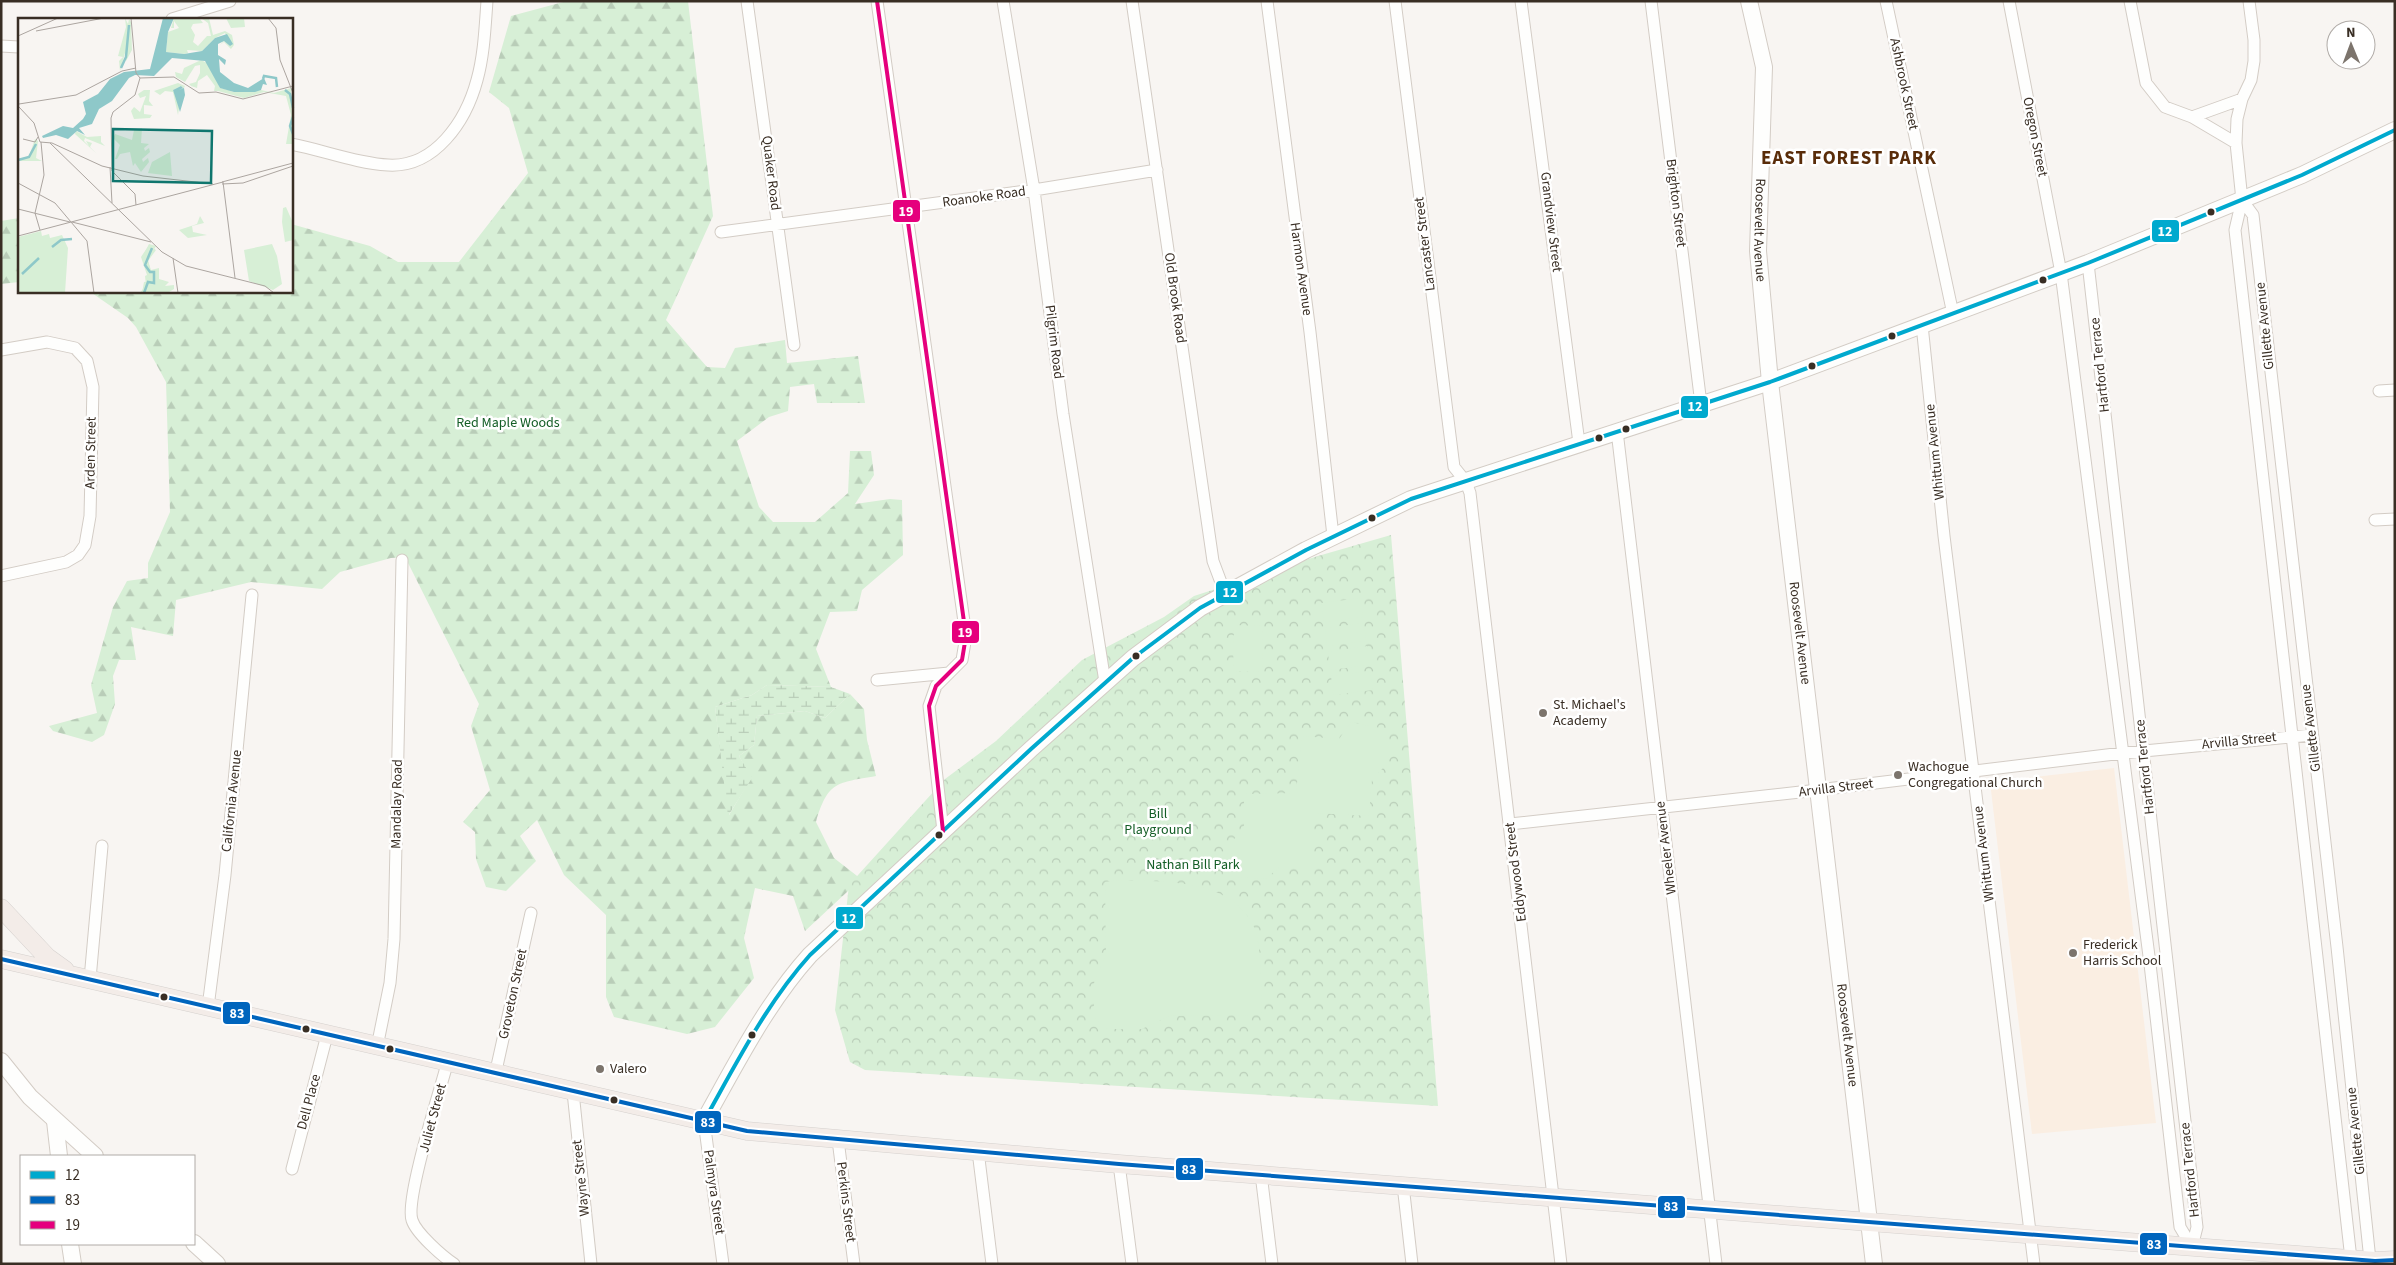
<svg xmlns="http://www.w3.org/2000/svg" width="2396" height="1265" viewBox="0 0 2396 1265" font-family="'Source Sans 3',sans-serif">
  <defs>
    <pattern id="forest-firs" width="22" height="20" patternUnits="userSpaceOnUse" patternTransform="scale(1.25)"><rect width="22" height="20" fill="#d7efd6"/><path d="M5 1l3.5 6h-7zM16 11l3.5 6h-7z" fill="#b9cdb8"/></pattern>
    <pattern id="wetland-marsh" width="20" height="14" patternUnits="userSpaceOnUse" patternTransform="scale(1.25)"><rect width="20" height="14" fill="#d7efd6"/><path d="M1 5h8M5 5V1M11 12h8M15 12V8" fill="none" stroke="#b9cdb8"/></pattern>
    <pattern id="park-crowns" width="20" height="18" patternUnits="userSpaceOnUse" patternTransform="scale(1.25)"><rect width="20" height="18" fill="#d7efd6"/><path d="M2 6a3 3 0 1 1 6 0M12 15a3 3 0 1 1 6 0" fill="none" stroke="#b9cdb8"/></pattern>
  </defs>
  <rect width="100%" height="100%" fill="#f8f5f2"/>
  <path fill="#faeee2" d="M2114,768L2156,1123L2032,1134L1990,782Z"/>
  <path fill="url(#forest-firs)" d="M567,1H688L713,216L666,320L707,367L725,368L735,348L785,340L787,363L858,356L865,403H817L814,384L790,387L788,411L769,417L737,441L759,507L773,522H815L848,493L850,451H871L874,475L855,504L890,499L902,500L903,555L862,590L857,611L830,612L816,649L831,687L767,685L752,695L715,707L729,815L751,778L739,756L754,745L757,716L805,711L825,718L850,694L864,709L867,740L876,776C837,783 828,781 816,822L834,858L861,879L805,931L793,896L755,888L744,938L754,978L715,1027L687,1034L614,1017L606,997V915L564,875L537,820L520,836L536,861L506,891L486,887L476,859L475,832L463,822L490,790L471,726L479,704L405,557L391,558L340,572L322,589L251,582L176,600L173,636L131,627L136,660H119L113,676L115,704L104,735L92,742L53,731L49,726L97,713L91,685L113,607L127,581L148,578V563L170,512L166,382L136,327L128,318L89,291H291V224L370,246L398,262H459L528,173L509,108L489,92L511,16Z
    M19,218V282L1,284V221Z"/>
  <path fill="url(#wetland-marsh)" d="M767,685L831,687L850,694L825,718L805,711L757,716L754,745L739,756L752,778L728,816L715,707L752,695Z"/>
  <path fill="url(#park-crowns)" d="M1391,535L1438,1106L865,1070L850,1062L835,1010L849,885L945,779L996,741L1082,660L1164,617L1194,596L1318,556Z"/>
  <path fill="#d7efd6" d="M1361,598L1363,617L1324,622L1321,603Z
    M1364,623L1366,641L1327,646L1325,628Z
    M1234,625L1263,626L1262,672L1233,671Z
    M1367,646L1369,665L1330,670L1328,652Z
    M1370,671L1373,690L1333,695L1331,676Z
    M1351,722L1380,728L1387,735V764L1372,779L1369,816L1314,813V867H1280L1265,879L1233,877L1226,870L1229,844L1244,829V794L1296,793L1302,736L1339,739Z
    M1119,880C1164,882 1232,878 1254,927C1262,945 1262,994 1261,1015L1169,1016L1142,1029H1108L1094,1018V983L1106,954L1105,882Z"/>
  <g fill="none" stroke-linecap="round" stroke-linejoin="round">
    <defs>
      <path id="street" d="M747,1L794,345
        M877,1L966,636L962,660L936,686L929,706L943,831
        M1003,1L1034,190L1063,414L1105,682
        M1132,1L1213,561L1225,593
        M1267,1L1310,332L1333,536
        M1395,1L1454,467L1466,482L1470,493L1561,1264
        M1521,1L1579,443
        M1651,1L1701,404
        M1886,1L1953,314
        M2009,1L2061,273L2150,964L2180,1227L2192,1247
        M2130,1L2146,83L2165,107L2192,117L2242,99
        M2249,1L2254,40V61L2251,80L2242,99L2237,119L2236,143L2242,200L2235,230L2351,1259
        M172,19L230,1
        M1,46L19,47
        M2192,117L2236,143
        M291,144C323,150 355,163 388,165C435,168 466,121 477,80C484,55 485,28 487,1
        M2242,200L2253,215L2337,947L2370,1260
        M721,232L1034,190L1157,170
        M2088,263L2197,1227L2192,1247
        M1922,325L1944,536L2034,1264
        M1,350L47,342L75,348L87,361L93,387L90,516L85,545L78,555L66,562L1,576
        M2379,391L2395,390
        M1617,431L1716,1264
        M2375,520L2395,519
        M877,680L949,673
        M1510,824L1818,790L2123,753L2312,735
        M90,979L102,846
        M208,1007L225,875L252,595
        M377,1047L390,983L394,939L402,560
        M447,1064C440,1091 405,1199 412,1220C416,1233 442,1256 454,1264
        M495,1075L531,913
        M573,1092L591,1264
        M704,1121L723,1264
        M838,1140L854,1264
        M978,1151L992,1264
        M1119,1164L1132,1264
        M292,1169L327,1035
        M1261,1174L1272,1264
        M1403,1185L1412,1264"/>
      <g id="secondary">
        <path id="s1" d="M1749,1L1764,67L1758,251L1770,382L1874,1264"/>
        <path d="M1,1061L30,1097L95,1156"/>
        <path d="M55,1121L59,1156"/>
        <path d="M704,1121C736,1064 766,1004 810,955L1031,749L1133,658L1200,608L1306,550L1411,499L1770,382L2088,263L2302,175L2395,130"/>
        <path d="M194,1243L217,1264"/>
        <path d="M70,1244L73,1264"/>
      </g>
      <path id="primary" d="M1,908L47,957L65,970
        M1,959L747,1131L1119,1164L2375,1261L2395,1260"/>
    </defs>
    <use href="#street" stroke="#d3ccc5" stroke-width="13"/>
    <use href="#secondary" stroke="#d3ccc5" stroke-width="18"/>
    <use href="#primary" stroke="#d5d1ce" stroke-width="19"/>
    <use href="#street" stroke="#fefefd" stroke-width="11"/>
    <use href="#secondary" stroke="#fefefd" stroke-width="16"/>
    <use href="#primary" stroke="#f3ece8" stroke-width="18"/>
    <defs>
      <path id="bus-1" d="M704,1121C736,1064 766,1004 810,955L1031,749L1133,658L1200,608L1306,550L1411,499L1770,382L2088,263L2302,175L2395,130"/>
      <path id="bus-2" d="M1,959L747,1131L1119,1164L2375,1261L2395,1260"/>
      <path id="bus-3" d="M877,1L966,636L962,660L936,686L929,706L943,831"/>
    </defs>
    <use href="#bus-1" stroke="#fff" stroke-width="8"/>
    <use href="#bus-2" stroke="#fff" stroke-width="8"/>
    <use href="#bus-3" stroke="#fff" stroke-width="8"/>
    <use href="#bus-1" stroke="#00a9ce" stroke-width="4"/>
    <use href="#bus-2" stroke="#0065bd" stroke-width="4"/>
    <use href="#bus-3" stroke="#e5007d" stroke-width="4"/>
  </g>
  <g fill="#392e24" stroke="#fff" stroke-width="2">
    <circle cx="2211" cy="212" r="4.5"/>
    <circle cx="2043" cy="280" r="4.5"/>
    <circle cx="1892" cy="336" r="4.5"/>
    <circle cx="1812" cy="366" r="4.5"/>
    <circle cx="1626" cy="429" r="4.5"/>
    <circle cx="1599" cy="438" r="4.5"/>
    <circle cx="1372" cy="518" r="4.5"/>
    <circle cx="1136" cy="656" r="4.5"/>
    <circle cx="939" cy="835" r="4.5"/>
    <circle cx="164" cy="997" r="4.5"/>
    <circle cx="306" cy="1029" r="4.5"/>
    <circle cx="752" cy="1035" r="4.5"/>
    <circle cx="390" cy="1049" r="4.5"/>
    <circle cx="614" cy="1100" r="4.5"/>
  </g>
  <g fill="#7c746c" stroke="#fff" stroke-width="2">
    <circle cx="1543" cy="713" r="5"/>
    <circle cx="1898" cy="775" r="5"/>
    <circle cx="2073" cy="953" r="5"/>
    <circle cx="600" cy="1069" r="5"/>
  </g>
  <g text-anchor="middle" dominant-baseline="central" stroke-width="5" stroke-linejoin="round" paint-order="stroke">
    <g font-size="14" fill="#392e24" stroke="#fff">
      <text transform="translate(1904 84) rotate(78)">Ashbrook Street</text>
      <text transform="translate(2035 137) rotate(79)">Oregon Street</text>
      <text transform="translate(771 173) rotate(83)">Quaker Road</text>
      <text transform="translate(984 197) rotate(-8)">Roanoke Road</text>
      <text transform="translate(1676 203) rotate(83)">Brighton Street</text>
      <text transform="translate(1551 222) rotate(83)">Grandview Street</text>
      <text stroke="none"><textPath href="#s1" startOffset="231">Roosevelt Avenue</textPath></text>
      <text transform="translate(1425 244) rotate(-97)">Lancaster Street</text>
      <text transform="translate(1301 269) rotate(82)">Harmon Avenue</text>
      <text transform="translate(1175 298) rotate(82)">Old Brook Road</text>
      <text transform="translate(2265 326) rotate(-96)">Gillette Avenue</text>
      <text transform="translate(1054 342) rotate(83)">Pilgrim Road</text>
      <text transform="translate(2100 365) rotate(-96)">Hartford Terrace</text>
      <text transform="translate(1935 452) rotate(-96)">Whittum Avenue</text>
      <text transform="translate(91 453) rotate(-89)">Arden Street</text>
      <text stroke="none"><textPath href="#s1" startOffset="636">Roosevelt Avenue</textPath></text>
      <text transform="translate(2311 728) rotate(-97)">Gillette Avenue</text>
      <text transform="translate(2239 741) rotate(-6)">Arvilla Street</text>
      <text transform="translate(2145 767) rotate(-96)">Hartford Terrace</text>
      <text transform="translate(1836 788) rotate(-7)">Arvilla Street</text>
      <text transform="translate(232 801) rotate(-84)">California Avenue</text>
      <text transform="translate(397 804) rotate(-89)">Mandalay Road</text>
      <text transform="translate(1666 848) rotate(-97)">Wheeler Avenue</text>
      <text transform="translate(1984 854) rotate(-97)">Whittum Avenue</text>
      <text transform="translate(1516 872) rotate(-97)">Eddywood Street</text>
      <text transform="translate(513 994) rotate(-78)">Groveton Street</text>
      <text stroke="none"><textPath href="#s1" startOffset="1041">Roosevelt Avenue</textPath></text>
      <text transform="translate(309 1102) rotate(-75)">Dell Place</text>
      <text transform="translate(433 1118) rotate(-75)">Juliet Street</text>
      <text transform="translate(2356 1131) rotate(-96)">Gillette Avenue</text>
      <text transform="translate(2190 1170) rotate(-96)">Hartford Terrace</text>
      <text transform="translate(581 1178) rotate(-96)">Wayne Street</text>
      <text transform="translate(714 1192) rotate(82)">Palmyra Street</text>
      <text transform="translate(846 1202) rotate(83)">Perkins Street</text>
    </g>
    <g font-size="14" fill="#135d25" stroke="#fff">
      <text x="508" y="423">Red Maple Woods</text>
      <text x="1158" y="814">Bill<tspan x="1158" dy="16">Playground</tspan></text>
      <text x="1193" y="865">Nathan Bill Park</text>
    </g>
    <g font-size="14" fill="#392e24" stroke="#fff" text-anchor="start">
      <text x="1553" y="705">St. Michael's<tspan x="1553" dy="16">Academy</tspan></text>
      <text x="1908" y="767">Wachogue<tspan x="1908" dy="16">Congregational Church</tspan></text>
      <text x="2083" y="945">Frederick<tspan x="2083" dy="16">Harris School</tspan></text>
      <text x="610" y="1069">Valero</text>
    </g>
    <g font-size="19" font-weight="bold" letter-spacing="1" fill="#592c09" stroke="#fff">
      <text x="1849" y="158">EAST FOREST PARK</text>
    </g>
  </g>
  <g transform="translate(18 18)">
    <rect width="275" height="275" fill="#f8f5f2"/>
    <path d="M107,0L110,6L111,1L113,4L114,32L108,43L107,35L102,53L101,43L105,39L100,38L108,9ZM156,0L182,1L185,5L175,6L173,10L177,17L175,24L180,28L189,18H193L190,5L183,0H191L195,17L207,13L214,17L216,27L213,31L206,24L202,27L206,23L212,28L207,15L197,20L184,33L169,32L170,35L166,36L148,34L150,14L161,10L156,3V10H153ZM183,42L191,46L202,70L214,73H196L197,68L189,57L180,63L179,70L173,68L171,66L178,64L182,55V47L177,48L167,64L158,59L157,54L164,56L166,50ZM160,65L167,68L164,74L160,71L165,70L163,68L155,72L159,80L161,90L160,97L155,74L147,73L142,77L136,73ZM126,72H132L131,83L135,88L126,87V96L134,97L132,100L116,101L113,93L116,89L122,94L128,78L122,80L120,76ZM124,110L123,125L131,126L126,130L127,133L131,130L132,134L124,141L125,144L130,140L131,144L123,154L117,145L115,148L112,134L102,136L99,141H97L102,127L95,120L97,116L114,122L116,112ZM58,113L69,119L83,118V124L87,128L67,120L66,123L71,128L68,123L74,125L72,129L79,136L57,116ZM182,198L186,205L174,208L175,214L189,217L170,220L161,212L179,206ZM131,227L138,232L130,243L133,252L141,250V261L151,264L147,268L156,267V271L151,274L122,275L128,267L127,258L129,257L123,239Z" fill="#d7efd6"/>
    <path d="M208,0H226L227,9L213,10ZM202,70L216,74L243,72L256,75L273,70L275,126H268L273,97L268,78L246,74L226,80L200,73ZM17,121L20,123L18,140L24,143H0L11,138ZM152,134L154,158L130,155L134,144ZM268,189L275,205V222L267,224L264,204L265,190ZM23,213L24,218L31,216L32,220L44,217L50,230L47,275H0V219ZM131,226L138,228L130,242L133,254L136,253L141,262H145L147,272L124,275L126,264L132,263L135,258L130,257L124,240ZM254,226L259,238L264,266L255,272L231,263L226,232Z" fill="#d7efd6"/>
    <path d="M145,0H156L150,14L148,34L166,36L184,33L197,20L209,16L215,26L212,28L206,23L200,26V37L208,42L207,47L201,41L202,54L216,65L230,70L246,60L249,67L245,66L243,72L237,74H216L202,70L187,43L154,40L136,58L117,57L111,60L94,83L81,91L74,106L61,110L67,117L59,113L50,121L38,117L25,120L24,118L45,108L55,110L65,101L68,96L65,84L80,76L92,61L106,54L132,51ZM163,68L165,70L161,72L166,70L167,77L162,94L155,72Z" fill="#8ec8c9"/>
    <path fill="none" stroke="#8ec8c9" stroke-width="2.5" d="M103,50L108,39L111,7M245,61L246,58L258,60L259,69M267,72L272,76L275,90M275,99L272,108L275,116M0,142L11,139L18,126M34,229L43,222L54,221M4,256L21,240M126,275L130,264L136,265V254H132L127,247L134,230"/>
    <path fill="none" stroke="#aca5a0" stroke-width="1" d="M113,0L118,55L122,60L156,59L181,75L198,74L225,81L275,68M250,0L258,10L262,42L275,75M18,13L86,0M0,18L40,0M1,86L58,77L104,53L118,50M1,89L16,105L22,124L34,125L84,148L125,158L195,166M5,121L17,124L20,119M32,125L144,234L168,248L247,268L256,275M92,149L94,185M204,164L275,145M205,164L217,260M0,165L37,185L69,223L76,275M204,166L225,165L275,148M118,187L117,176L94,153L93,100L95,94L117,77L122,60M0,191L52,204M54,204L133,224M22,212L17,195L26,157L23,124M0,218L205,164M155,240L160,275"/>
    <path fill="#0f766e" fill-opacity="0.15" stroke="#0f766e" stroke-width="2.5" d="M95,111L194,113L193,165L95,163Z"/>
    <rect width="275" height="275" fill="none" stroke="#392e24" stroke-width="2.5"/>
  </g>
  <g stroke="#fff" stroke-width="2">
    <rect x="892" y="199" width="29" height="24" rx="5" fill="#e5007d"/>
    <rect x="2151" y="219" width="29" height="24" rx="5" fill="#00a9ce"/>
    <rect x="1680" y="395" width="29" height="24" rx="5" fill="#00a9ce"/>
    <rect x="1215" y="580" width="29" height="24" rx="5" fill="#00a9ce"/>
    <rect x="951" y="620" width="29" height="24" rx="5" fill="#e5007d"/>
    <rect x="835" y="906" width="29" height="24" rx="5" fill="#00a9ce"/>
    <rect x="222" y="1001" width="29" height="24" rx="5" fill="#0065bd"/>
    <rect x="694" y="1110" width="28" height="24" rx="5" fill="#0065bd"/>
    <rect x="1175" y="1157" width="29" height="24" rx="5" fill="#0065bd"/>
    <rect x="1657" y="1195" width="29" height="24" rx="5" fill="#0065bd"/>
    <rect x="2139" y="1232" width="29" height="24" rx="5" fill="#0065bd"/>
  </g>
  <g font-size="14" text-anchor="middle" font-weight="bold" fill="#fff">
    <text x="906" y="216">19</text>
    <text x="2165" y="236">12</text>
    <text x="1695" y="411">12</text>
    <text x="1230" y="597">12</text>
    <text x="965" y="637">19</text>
    <text x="849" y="923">12</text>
    <text x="237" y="1018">83</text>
    <text x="708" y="1127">83</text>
    <text x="1189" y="1174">83</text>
    <text x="1671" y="1211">83</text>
    <text x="2154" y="1249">83</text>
  </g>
  <rect width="2396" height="1265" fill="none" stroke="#392e24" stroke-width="5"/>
  <rect x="20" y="1155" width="175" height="90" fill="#ffffff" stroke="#b0aba7"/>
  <rect x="30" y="1171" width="25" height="8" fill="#00a9ce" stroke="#b0aba7"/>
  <text x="65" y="1180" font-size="15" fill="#392e24">12</text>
  <rect x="30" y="1196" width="25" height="8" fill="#0065bd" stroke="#b0aba7"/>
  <text x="65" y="1205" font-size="15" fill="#392e24">83</text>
  <rect x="30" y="1221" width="25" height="8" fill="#e5007d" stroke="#b0aba7"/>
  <text x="65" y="1230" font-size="15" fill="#392e24">19</text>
  <g transform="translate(2351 45) rotate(359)"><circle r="24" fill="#ffffff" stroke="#b0aba7"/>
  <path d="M0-4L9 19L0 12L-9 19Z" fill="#7c746c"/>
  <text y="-8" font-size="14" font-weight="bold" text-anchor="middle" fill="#392e24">N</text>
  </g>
</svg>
